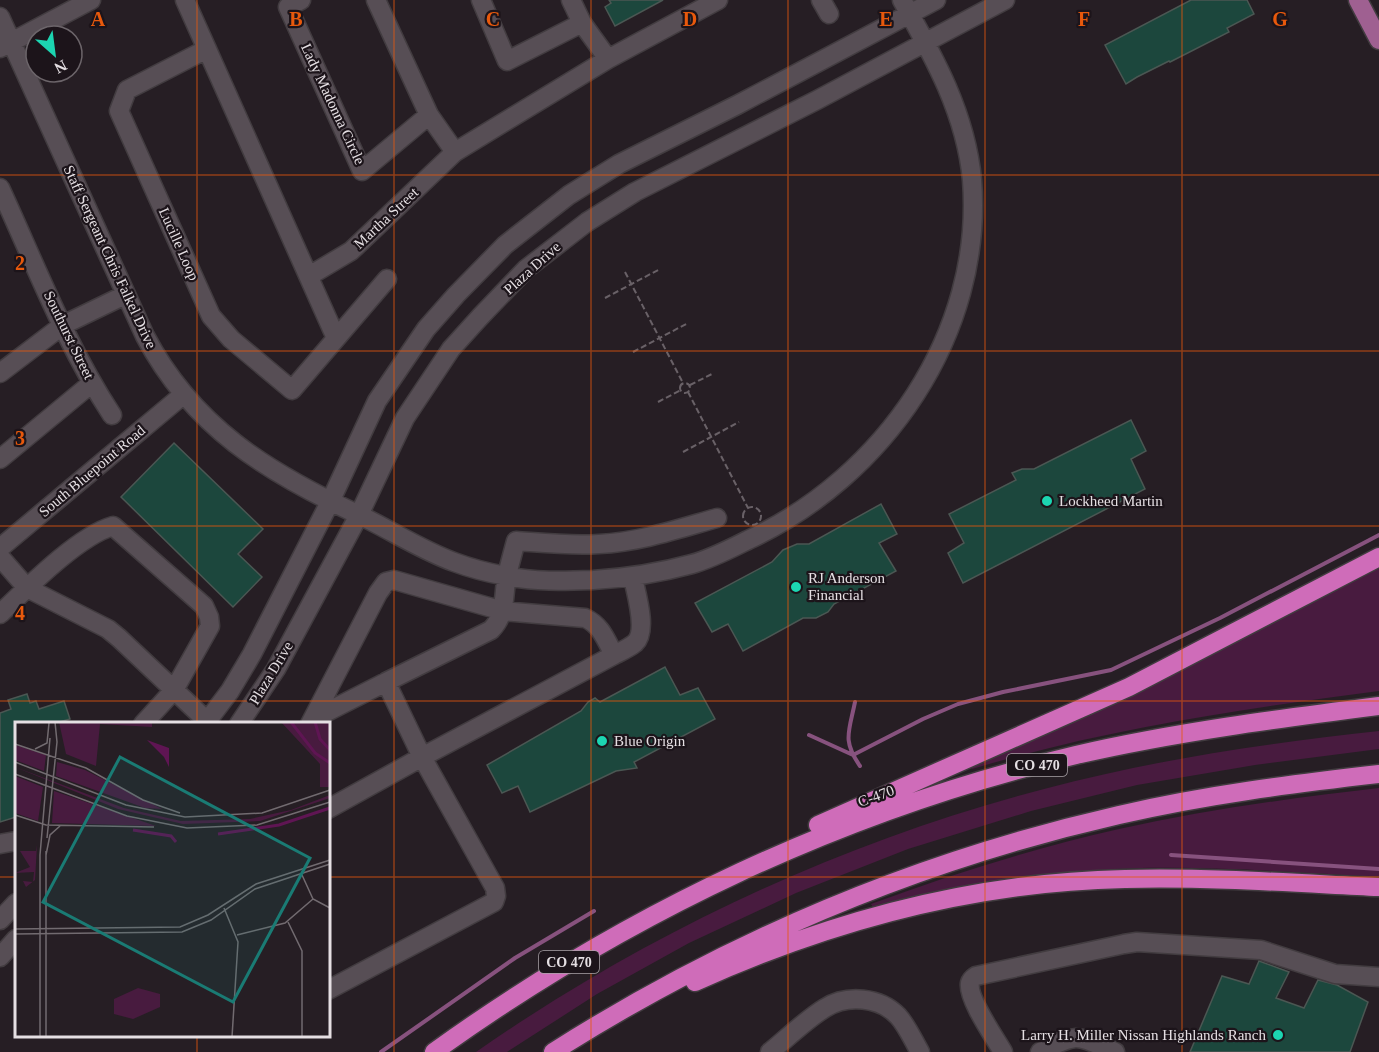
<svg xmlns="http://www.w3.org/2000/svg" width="1379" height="1052" viewBox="0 0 1379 1052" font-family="Georgia,serif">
  <rect width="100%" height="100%" fill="#261e24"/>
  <path fill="#481b3f" d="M1379,568V691C1241,709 1105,729 972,769L971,766L1146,689Z
    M1379,731V749L1255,765L1137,785L1031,811L908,849L796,893L689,943L597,994L507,1052H476C674,914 897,817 1133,768C1215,751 1297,740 1379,731Z
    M1379,788V877C1285,872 1191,864 1097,870C1021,874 947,890 873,907L871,904C952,874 1035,848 1119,829C1204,810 1292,798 1379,788Z"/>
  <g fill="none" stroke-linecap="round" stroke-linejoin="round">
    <path stroke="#87527e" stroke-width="4" d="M855,702C849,732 842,740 860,766
      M809,735L853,755L923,719L958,704L1003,692L1111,670L1220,618L1379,535
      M1171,855L1379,869
      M381,1052L515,958L594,911"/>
  </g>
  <path fill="#1c473d" stroke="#4b5753" stroke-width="1.5" d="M609,0H663L615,26L605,7L611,3Z
    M1191,0H1247L1254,14L1227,28L1229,32L1170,62L1169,61L1137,77L1126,84L1105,45Z
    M1131,420L1146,451L1131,459L1145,489L963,583L948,553L964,543L949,514L1016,480L1012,473L1022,469H1034Z
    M174,443L263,529L238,554L262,577L233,607L121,497Z
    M881,504L897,534L879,543L896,571L834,604L828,612L816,618H803L743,651L728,624L712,632L695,603L772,562L783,550L797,544H809Z
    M665,667L680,695L698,688L715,719L634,762L637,768L616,771L530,812L518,786L502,793L487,765L581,711L588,702L595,698L600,702Z
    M27,694L30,703L36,701L39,709L64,701L70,719L56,723H16V817L0,822V713L11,709L8,700Z
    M1259,961L1289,972L1276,998L1304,1008L1318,980L1337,985L1368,1002L1350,1052H1190L1222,976L1249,984Z"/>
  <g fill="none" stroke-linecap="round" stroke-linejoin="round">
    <defs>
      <path id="minor" d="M185,0L336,338
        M301,0L288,7L362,171L429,115
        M376,0L429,115L455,152
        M481,0L507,61L582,23
        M571,0L582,23L608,59
        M821,0L829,14
        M0,17L145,336C193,427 267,472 357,514C389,529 421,550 454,562C470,568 489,573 506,576C534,582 564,581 593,580C627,578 659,573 692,564C711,559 730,549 748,540C884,477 984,334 972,180C966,114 934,57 902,0
        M0,48L91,0
        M207,49L127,90L119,111L211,316L231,339L292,390L387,279
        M0,188C35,264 66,345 112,415
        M309,276L351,251L455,152L608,59L718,0
        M0,373L63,325L125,295
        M0,459L92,383
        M0,548L184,394
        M0,557L27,588L108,629L119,638L207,721
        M0,614C27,588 78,536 113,526L204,606L209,617L210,626L174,690L143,724
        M614,655C620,652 629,648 635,643C648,631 636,593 633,578
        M386,682L491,630C507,614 503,594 507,575C510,563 513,552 516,541C544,543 572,546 599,544C640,542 678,529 717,518
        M313,719L386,682L422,757L328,809
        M205,724L230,691L252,654L330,502L377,401L426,329L456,295L505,245L569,195L619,164L737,105L936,0
        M239,724L276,669L359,515L405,418L451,349L480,317L526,269L587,222L635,192L817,100L1005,0
        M310,724L378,593L386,582L394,580L503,611L585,618C601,625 606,640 614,655L422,757L495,888L496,896L494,902L328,990
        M0,844L16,841
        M0,920L16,903
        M0,957L16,939
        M770,1052C786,1039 808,1018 825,1008C847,994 880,997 898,1016C907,1026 913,1040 920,1052
        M1003,1052C995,1038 967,998 970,983C971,979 973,978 976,976L1124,944L1137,942L1261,950L1335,974L1379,977
        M1040,1052C1078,1032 1076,1035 1115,1052"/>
      <path id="major" d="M1358,0L1379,40"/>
      <path id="highway" d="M818,825L1129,687L1379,557
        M695,982C830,921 976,882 1125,879C1210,877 1294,883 1379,887
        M434,1052C627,913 844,810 1076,755C1176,732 1277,719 1379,706
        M553,1052C728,941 917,861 1119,815C1205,795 1292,784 1379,774"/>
    </defs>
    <use href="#minor" stroke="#423c40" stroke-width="21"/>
    <use href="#major" stroke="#423c40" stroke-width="21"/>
    <use href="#highway" stroke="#423c40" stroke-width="21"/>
    <path stroke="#696167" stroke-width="2" stroke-dasharray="6 3" stroke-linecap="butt" d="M625,272L683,383
      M605,298L660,269
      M633,352L688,323
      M680 388a5 5 0 1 1 10 0a5 5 0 1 1-10 0Z
      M690,385L714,373
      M688,392L748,508
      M658,402L681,390
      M683,452L739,422
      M743 516a9 9 0 1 1 18 0a9 9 0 1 1-18 0Z"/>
    <use href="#minor" stroke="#574e55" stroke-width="18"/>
    <use href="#major" stroke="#9f6091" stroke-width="18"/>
    <use href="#highway" stroke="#cf6cb9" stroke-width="18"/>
  </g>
  <path fill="none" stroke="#e8590c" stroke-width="1.5" stroke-opacity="0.55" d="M197,0V724M394,0V1052M591,0V1052M788,0V1052M985,0V1052M1182,0V1052M0,175H1379M0,351H1379M0,526H1379M0,701H1379M0,877H16M328,877H1379M197,1036V1052"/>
  <g fill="#1cd5b1" stroke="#1c141a" stroke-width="2">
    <circle cx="1047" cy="501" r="6"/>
    <circle cx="796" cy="587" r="6"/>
    <circle cx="602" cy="741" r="6"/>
    <circle cx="1278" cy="1035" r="6"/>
  </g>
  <g text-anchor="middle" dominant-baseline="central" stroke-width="4.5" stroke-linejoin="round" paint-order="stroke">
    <g fill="#1c141a" stroke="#a9a2a7" stroke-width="1.5">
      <rect x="1007" y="754" width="60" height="22" rx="4.5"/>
      <rect x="539" y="951" width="60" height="22" rx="4.5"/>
    </g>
    <g font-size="14" font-weight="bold" fill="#e5dfe3">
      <text x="1037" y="765">CO 470</text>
      <text x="569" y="962">CO 470</text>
    </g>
    <g font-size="15" fill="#e5dfe3" stroke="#1c141a">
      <text transform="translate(333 104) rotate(65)">Lady Madonna Circle</text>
      <text transform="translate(386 218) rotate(-43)">Martha Street</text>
      <text transform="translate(179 244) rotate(66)">Lucille Loop</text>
      <text transform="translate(110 257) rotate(65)">Staff Sergeant Chris Falkel Drive</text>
      <text transform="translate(532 268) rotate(-42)">Plaza Drive</text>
      <text transform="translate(69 335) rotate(64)">Southurst Street</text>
      <text transform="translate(92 471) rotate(-40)">South Bluepoint Road</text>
      <text transform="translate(271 673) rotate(-59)">Plaza Drive</text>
      <text transform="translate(876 796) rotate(-20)">C-470</text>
    </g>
    <g font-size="15" fill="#e5dfe3" stroke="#1c141a" text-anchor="start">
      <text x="1059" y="501">Lockheed Martin</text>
      <text x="808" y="578">RJ Anderson<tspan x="808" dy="17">Financial</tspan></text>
      <text x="614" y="741">Blue Origin</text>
      <text x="1266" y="1035" text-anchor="end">Larry H. Miller Nissan Highlands Ranch</text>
    </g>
  </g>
  <g transform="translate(15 722)">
    <rect width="315" height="315" fill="#261e24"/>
    <path d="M44,0H137V5L85,2L81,44L51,32ZM266,0H315V65H305V42ZM0,23L31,33L29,49L0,38ZM42,40L70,48L147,87L130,86L41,54ZM0,45L109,86L166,99L235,97L276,88L315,73V76L245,99L168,102L103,87ZM0,54L28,65L23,99L0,91ZM39,69L141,104L37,101ZM22,123L20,158L11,165L8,159L18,160L19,150L0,151L15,145L5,129H21ZM123,266L145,272V285L118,297L99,292V277Z" fill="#481b3f"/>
    <path d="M132,18L154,26V45L149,35Z" fill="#5f1553"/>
    <path fill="none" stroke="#5f1553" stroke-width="3" d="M276,0L300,31L315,41M300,0L305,17L315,28M118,108L156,114L161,120M203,112L264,103L315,86"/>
    <path fill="none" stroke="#726b70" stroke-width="1.5" d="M0,22L71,46L128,78L165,91M20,27L32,21L34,1M0,40L111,83L170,95L247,91L315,68M0,52L112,94L172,106L242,103L315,80M0,93L31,103L139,105M32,116L42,20L40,0M31,133L35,113L45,104M287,153L298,177L315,186M209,186L223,220L217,315M273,200L287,229V315M0,207L165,205L193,193L241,162L315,138M0,212L167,210L196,198L240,167L315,142M222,213L270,201L298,177M25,315V133L35,16M31,315V129"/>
    <path fill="#1a7b74" fill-opacity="0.15" stroke="#1a7b74" stroke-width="3" d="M105,35L295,136L218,280L28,180Z"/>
    <rect width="315" height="315" fill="none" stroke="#e5dfe3" stroke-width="3"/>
  </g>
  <g font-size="20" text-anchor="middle" font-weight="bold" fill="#e8590c" stroke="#1c141a" stroke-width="4.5" stroke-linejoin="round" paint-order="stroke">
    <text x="98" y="26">A</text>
    <text x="296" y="26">B</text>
    <text x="493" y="26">C</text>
    <text x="690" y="26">D</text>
    <text x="886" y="26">E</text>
    <text x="1084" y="26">F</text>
    <text x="1280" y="26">G</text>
    <text x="20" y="270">2</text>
    <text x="20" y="445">3</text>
    <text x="20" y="620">4</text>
  </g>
  <g transform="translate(54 54) rotate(152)"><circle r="28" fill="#1c141a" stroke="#6c656a" stroke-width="1.5"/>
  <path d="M0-4.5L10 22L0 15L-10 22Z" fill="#1cd5b1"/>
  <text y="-9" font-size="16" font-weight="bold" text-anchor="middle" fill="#e5dfe3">N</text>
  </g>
</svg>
